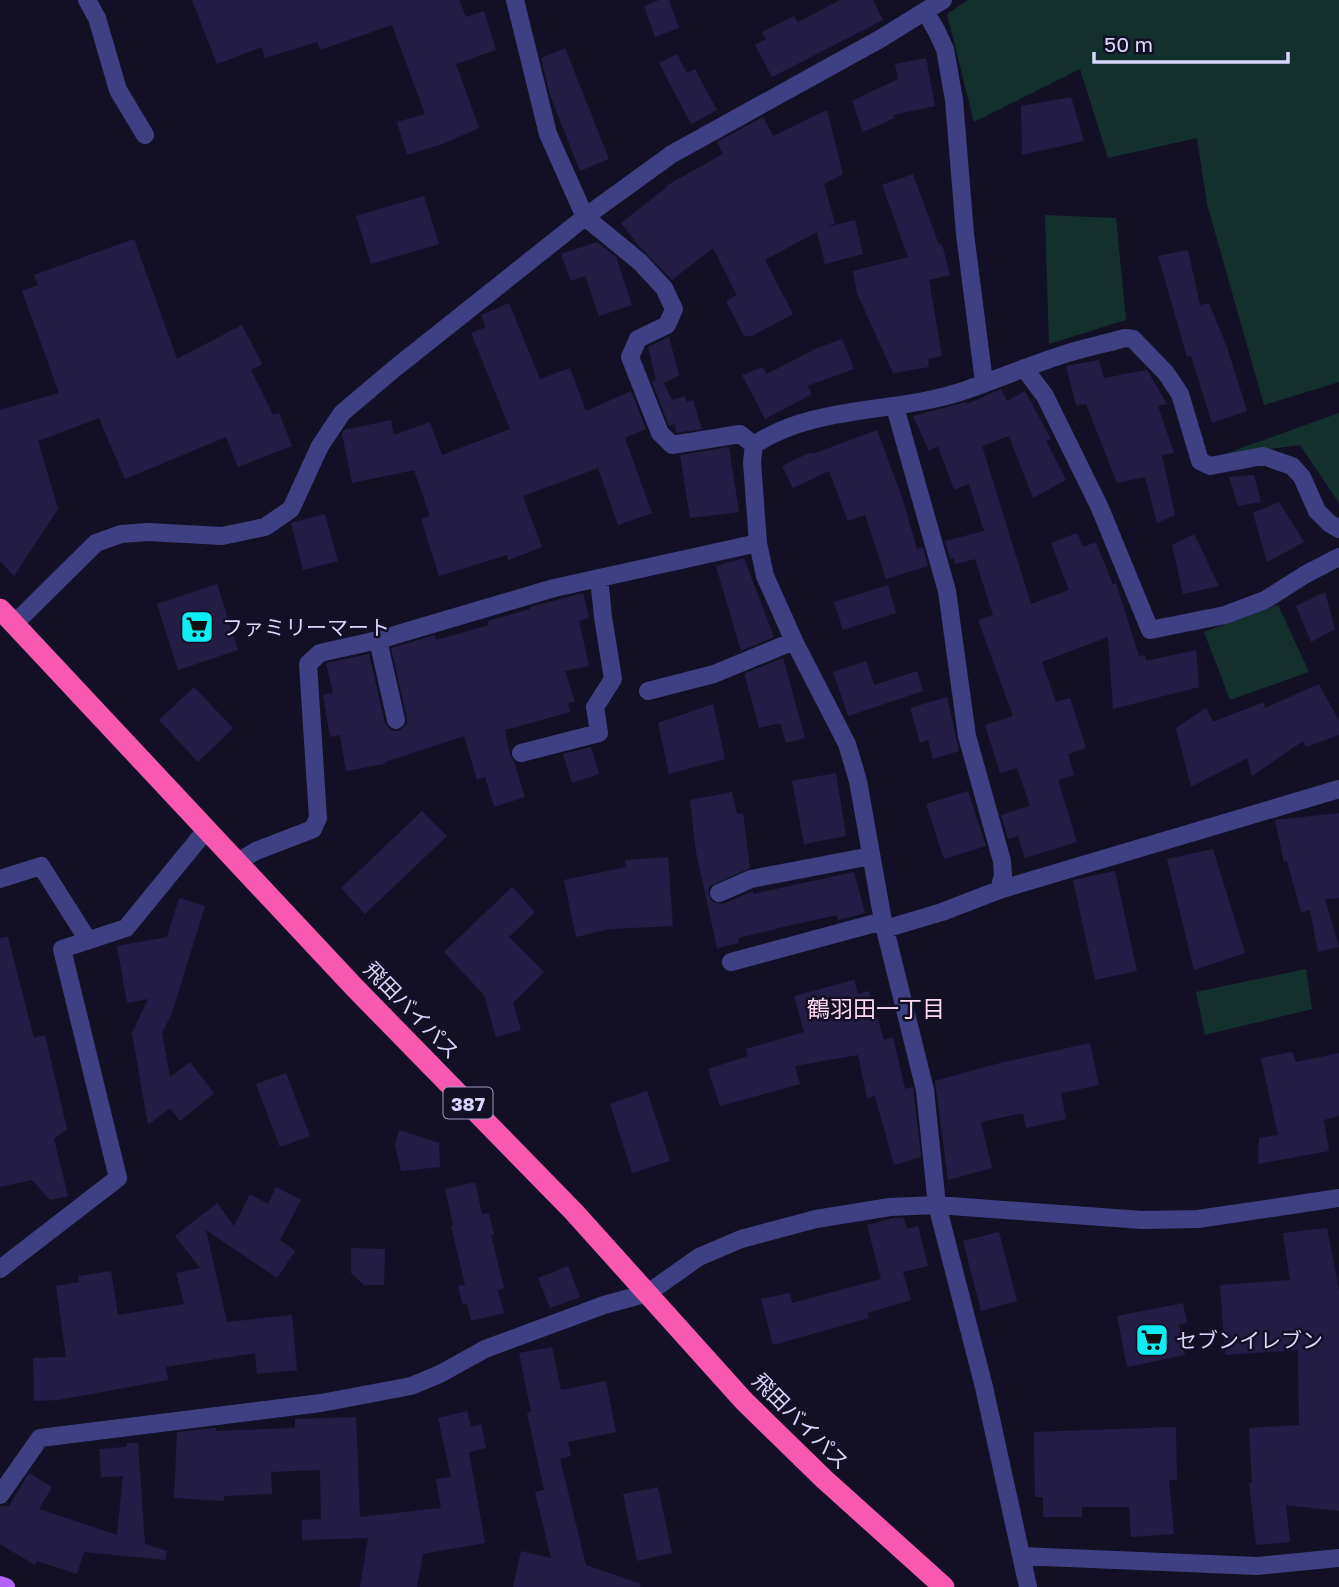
<svg xmlns="http://www.w3.org/2000/svg" width="1339" height="1587" viewBox="0 0 1339 1587" font-family="'Golos Text','Noto Sans JP',sans-serif">
  <rect width="100%" height="100%" fill="#131026"/>
  <path fill="#14302d" d="M968,0H1339V382L1264,405L1207,204L1197,138L1108,158L1080,69L974,122L947,14Z
    M1045,215L1116,218L1126,320L1049,344Z
    M1339,413V503L1300,445L1219,456Z
    M1278,605L1309,672L1230,700L1204,632Z
    M1306,969L1312,1009L1205,1035L1196,992Z"/>
  <path fill="#231d46" d="M192,0H459L466,17L484,11L496,50L456,64L479,128L442,144L407,155L397,122L425,114L392,25L320,50L317,42L265,58L262,47L217,64Z
    M659,0H669L679,28L655,37L644,6Z
    M840,0H873L883,20L772,77L755,45L766,39L762,32L794,16L798,22Z
    M565,48L609,159L580,171L550,95L541,58Z
    M677,54L687,73L695,69L717,110L691,124L659,63Z
    M926,58L935,106L893,115L895,118L863,132L852,101L898,79L895,64Z
    M1071,97L1084,141L1022,155L1021,106Z
    M827,110L843,174L824,184L835,223L828,227L855,220L863,254L825,264L817,232L765,260L793,314L752,336H744L726,301L737,295L713,248L672,280L639,246L621,223L667,187L666,186L723,154L717,142L763,117L773,136Z
    M913,174L939,245L942,244L950,275L929,280L942,356L928,359L929,367L893,373L857,293L853,271L908,257L882,185Z
    M424,196L439,244L371,264L356,216Z
    M134,239L177,359L242,325L262,364L251,370L273,415L279,413L292,446L238,467L226,437L125,479L99,418L38,441L58,509L14,576L0,561V410L59,393L22,291L38,285L34,275Z
    M597,242L616,257L632,305L599,316L585,276L571,281L561,254Z
    M1188,250L1200,305L1209,303L1227,347L1247,411L1212,423L1191,356L1187,357L1158,256Z
    M509,303L540,379L570,368L586,411L631,391L646,429L625,438L652,513L618,525L598,468L523,496L542,547L508,560L507,555L439,576L421,519L430,516L414,470L352,483L342,434L344,430L391,420L394,435L430,422L442,455L510,429L471,333L486,327L481,315Z
    M669,337L679,375L664,383L672,400L685,396L687,402L693,400L702,429L676,433L675,424L669,426L652,382L656,380L648,347Z
    M842,339L854,369L807,386L812,394L765,419L742,375L763,367L767,374L815,349Z
    M1099,360L1104,378L1147,370L1167,404L1158,406L1174,453L1162,455L1175,515L1157,523L1145,477L1117,483L1086,404L1076,405L1066,366Z
    M1001,389L1007,401L1025,391L1051,439L1046,441L1066,480L1033,498L1009,436L982,446L1031,604L1069,590L1051,543L1077,533L1083,547L1096,542L1113,585L1116,583L1139,656L1145,655L1146,661L1196,650L1199,687L1113,709L1108,637L1042,662L1056,702L1070,698L1086,748L1068,754L1074,775L1058,780L1077,842L1025,858L1018,836L1008,839L1001,815L1030,806L1017,768L1000,773L985,725L1013,716L978,620L993,615L975,559L955,564L954,558L950,559L945,541L984,531L969,484L954,490L938,446L929,451L913,416L966,402L967,404Z
    M877,430L903,500L917,549L923,547L928,566L886,579L865,515L848,521L829,471L793,488L782,466L811,452L813,454Z
    M729,447L739,512L690,518L680,455Z
    M1254,475L1261,502L1238,506L1229,477Z
    M1279,502L1304,542L1267,562L1253,513Z
    M325,514L338,561L303,570L291,523Z
    M1194,534L1219,586L1183,594L1172,545Z
    M744,558L774,637L741,651L716,566Z
    M217,584L238,650L178,670L157,604Z
    M888,585L896,613L843,630L834,602Z
    M1325,592L1335,629L1311,642L1296,606Z
    M583,593L589,618L579,621L589,666L565,671L575,702L568,703L570,712L505,730L510,756L514,762L525,797L494,807L485,777L477,780L464,736L385,762V764L346,771L340,735L330,737L323,695L333,693L326,663L369,654L385,723L392,731H399L407,724V718L391,648L435,635L436,640L489,625L488,621L530,609V607Z
    M783,658L805,738L786,743L780,723L759,728L745,676V673Z
    M866,661L874,685L917,671L923,691L848,716L833,672Z
    M1319,684L1339,721V735L1306,747L1303,741L1252,776L1247,758L1191,787L1176,728L1206,708L1213,722L1264,702L1265,708Z
    M194,687L233,728L198,762L159,720Z
    M947,697L959,751L933,759L928,740L920,743L910,708Z
    M713,704L725,759L669,774L658,723Z
    M591,747L599,774L572,783L563,754Z
    M836,773L846,836L804,844L792,781Z
    M968,791L986,846L944,859L926,804Z
    M732,792L737,814L743,813L750,868L710,886L708,892L712,902L723,904L753,891V894L854,872L865,913L838,920L837,915L779,928L738,938L739,943L717,948L696,852L690,800Z
    M422,811L447,836L365,914L341,888Z
    M1339,813V898L1325,899L1339,947L1318,952L1310,910L1301,912L1287,861L1284,862L1275,820Z
    M1213,849L1245,953L1194,970L1167,859Z
    M668,857L673,926L610,929L576,937L564,880L626,867L625,860Z
    M1115,871L1137,971L1095,980L1073,880Z
    M512,887L535,912L509,937L544,972L513,1003L521,1030L496,1037L484,995L444,952Z
    M179,898L205,906L172,1013L162,1033L170,1077L190,1062L214,1093L180,1121L170,1108L148,1125L132,1033L148,999L127,1003L117,946L167,937Z
    M8,937L34,1038L45,1035L67,1129L54,1139L68,1196L50,1200L32,1180L0,1187V938Z
    M854,980L858,994L869,991L884,1040L893,1037L905,1089L913,1087L921,1157L894,1165L875,1096L867,1098L858,1055L795,1066L800,1084L720,1106L708,1069L748,1056L746,1049L804,1032L794,996Z
    M1090,1043L1099,1085L1061,1093L1066,1119L1026,1128L1023,1113L981,1122L992,1168L948,1180L935,1081L996,1064Z
    M1292,1052L1296,1062L1339,1053V1116L1324,1120L1329,1151L1258,1164L1259,1138L1278,1135L1261,1058Z
    M286,1073L310,1136L280,1147L256,1084Z
    M647,1091L670,1161L632,1173L610,1104Z
    M399,1130L439,1143L440,1167L401,1171L395,1145Z
    M475,1182L482,1214L489,1213L494,1235H491L504,1288L498,1290L504,1313L471,1321L467,1304L463,1305L458,1286L465,1285L451,1226L453,1225L445,1189Z
    M276,1187L301,1200L280,1240L295,1251L277,1278L206,1230L227,1322L292,1315L297,1370L257,1374L255,1353L166,1367L168,1380L58,1400L34,1401L33,1358L66,1357L56,1286L79,1282L78,1276L111,1271L118,1315L184,1304L176,1273L200,1268L175,1236L217,1203L234,1226L250,1194L268,1204Z
    M894,1218H904L907,1229L918,1226L928,1266L903,1272L911,1300L867,1313L869,1318L773,1345L761,1299L790,1293L792,1303L881,1279L867,1225Z
    M1327,1228L1339,1290V1511L1286,1505L1290,1542L1256,1545L1249,1483H1252L1249,1428L1299,1425L1298,1350L1225,1355L1220,1285L1290,1280L1283,1233Z
    M999,1232L1017,1301L981,1311L963,1241Z
    M351,1248L385,1249L384,1285H364L351,1273Z
    M568,1266L580,1297L550,1308L538,1278Z
    M1183,1303L1187,1323L1179,1324L1185,1355L1127,1367L1117,1316Z
    M552,1347L561,1390L606,1381L616,1432L568,1442L571,1456L560,1459L586,1565L641,1584L640,1587H513L521,1551L551,1558L535,1492L544,1490L527,1413L531,1412L519,1353Z
    M467,1411L471,1427L481,1424L486,1448L469,1452L485,1543L423,1554L417,1587H360L368,1538L302,1540V1520L321,1519L320,1470L271,1472L272,1494L224,1496V1501L174,1498L177,1432L216,1428V1431L295,1428V1419L356,1417L360,1517L441,1508L436,1479L451,1477L438,1418Z
    M1176,1427L1177,1480H1169L1174,1534L1131,1537L1129,1507H1082V1517H1043V1497H1035L1034,1432Z
    M127,1443H138L145,1544L167,1551L165,1560L84,1552L77,1574L37,1561L35,1565L0,1544V1506H9L29,1473L52,1487L39,1509L117,1535L123,1476L101,1477L99,1449L126,1447Z
    M658,1487L672,1553L637,1561L623,1494Z"/>
  <g fill="none" stroke-linecap="round" stroke-linejoin="round">
    <path stroke="#3e4083" stroke-width="18" d="M87,0L97,18L118,90L145,135
      M515,0L548,134L585,217L640,262L664,288L674,309L667,325L638,339L630,357L660,433L672,445L740,434L754,445
      M925,11L936,30L945,49L954,100L965,234L984,382
      M1024,368L1045,396L1100,508L1150,630L1225,615L1265,600L1306,574L1339,557
      M895,407L947,591L967,736L1002,861L1003,875L999,890
      M754,445L752,462L758,543L765,576L794,641L847,744L858,781L883,921L925,1090L937,1205L984,1387L1028,1587
      M754,445C815,404 898,414 966,390C998,379 1030,365 1062,355C1083,348 1104,344 1125,338L1133,339L1166,373L1180,394L1200,461L1210,466L1263,456L1292,466L1302,477L1317,511L1329,523L1339,529
      M14,624L96,543L121,534L148,532L222,536L265,527L291,509L320,446L342,413L394,369L585,217L672,154L880,39L943,0
      M378,640L396,720
      M648,691L714,674L794,641
      M521,753L599,733L595,707L613,679L603,617L599,578
      M238,862L256,851L313,829L318,818L308,664L320,653L378,640L554,588L758,543
      M0,879L41,866L88,940
      M719,893L751,879L871,856
      M885,929L942,912L999,890L1339,789
      M731,962L883,921
      M0,1269L118,1178L62,949L126,928L207,829
      M0,1495L40,1438L321,1403L411,1386L440,1374L485,1349L604,1305L648,1293L699,1257L741,1239L816,1219L890,1207L937,1205L1142,1220L1198,1219L1339,1198
      M1021,1556L1257,1566L1339,1558"/>
    <path stroke="#b663f8" stroke-width="18" d="M0,1585L6,1587"/>
    <path stroke="#f858b0" stroke-width="21" d="M0,609L355,988L574,1212L744,1401L824,1479L944,1587"/>
  </g>
  <defs>
    <symbol id="supermarket-square" viewBox="-11 -11 22 22"><rect x="-9" y="-9" width="18" height="18" rx="4" fill="#0ceef4" stroke="#131026"/><path d="M-6-5.5h2.5l.6 2H6L4.5 2H-2.5L-4.4-4H-6ZM-1.5 3.2a1.3 1.3 0 1 0 .1 0ZM3 3.2a1.3 1.3 0 1 0 .1 0Z" fill="#111"/></symbol>
  </defs>
  <g fill-rule="evenodd">
    <use href="#supermarket-square" x="178" y="608" width="38" height="38"/>
    <use href="#supermarket-square" x="1133" y="1321" width="38" height="38"/>
  </g>
  <g text-anchor="middle" dominant-baseline="central" stroke-width="5" stroke-linejoin="round" paint-order="stroke">
    <rect fill="#131026" stroke="#9e9bbc" stroke-width="2" x="443.5" y="1087.5" width="49" height="31" rx="5"/>
    <g font-size="19" font-weight="bold" fill="#d9d7fd">
      <text x="468" y="1103">387</text>
    </g>
    <g font-size="21" fill="#d9d7fd" stroke="#131026" text-anchor="start">
      <text x="222" y="627">ファミリーマート</text>
      <text x="1176" y="1340">セブンイレブン</text>
    </g>
    <g font-size="21" fill="#d9d7fd" stroke="#131026">
      <text transform="translate(412 1010) rotate(46)">飛田バイパス</text>
      <text transform="translate(801 1421) rotate(45)">飛田バイパス</text>
    </g>
    <g font-size="23" fill="#fdd9f3" stroke="#131026">
      <text x="876" y="1008">鶴羽田一丁目</text>
    </g>
  </g>
  <path d="M1094 52v10h194v-10" fill="none" stroke="#d9d7fd" stroke-width="3.5"/>
  <text x="1104" y="52" font-size="21" fill="#d9d7fd" stroke="#131026" stroke-width="5" paint-order="stroke">50 m</text>
</svg>
